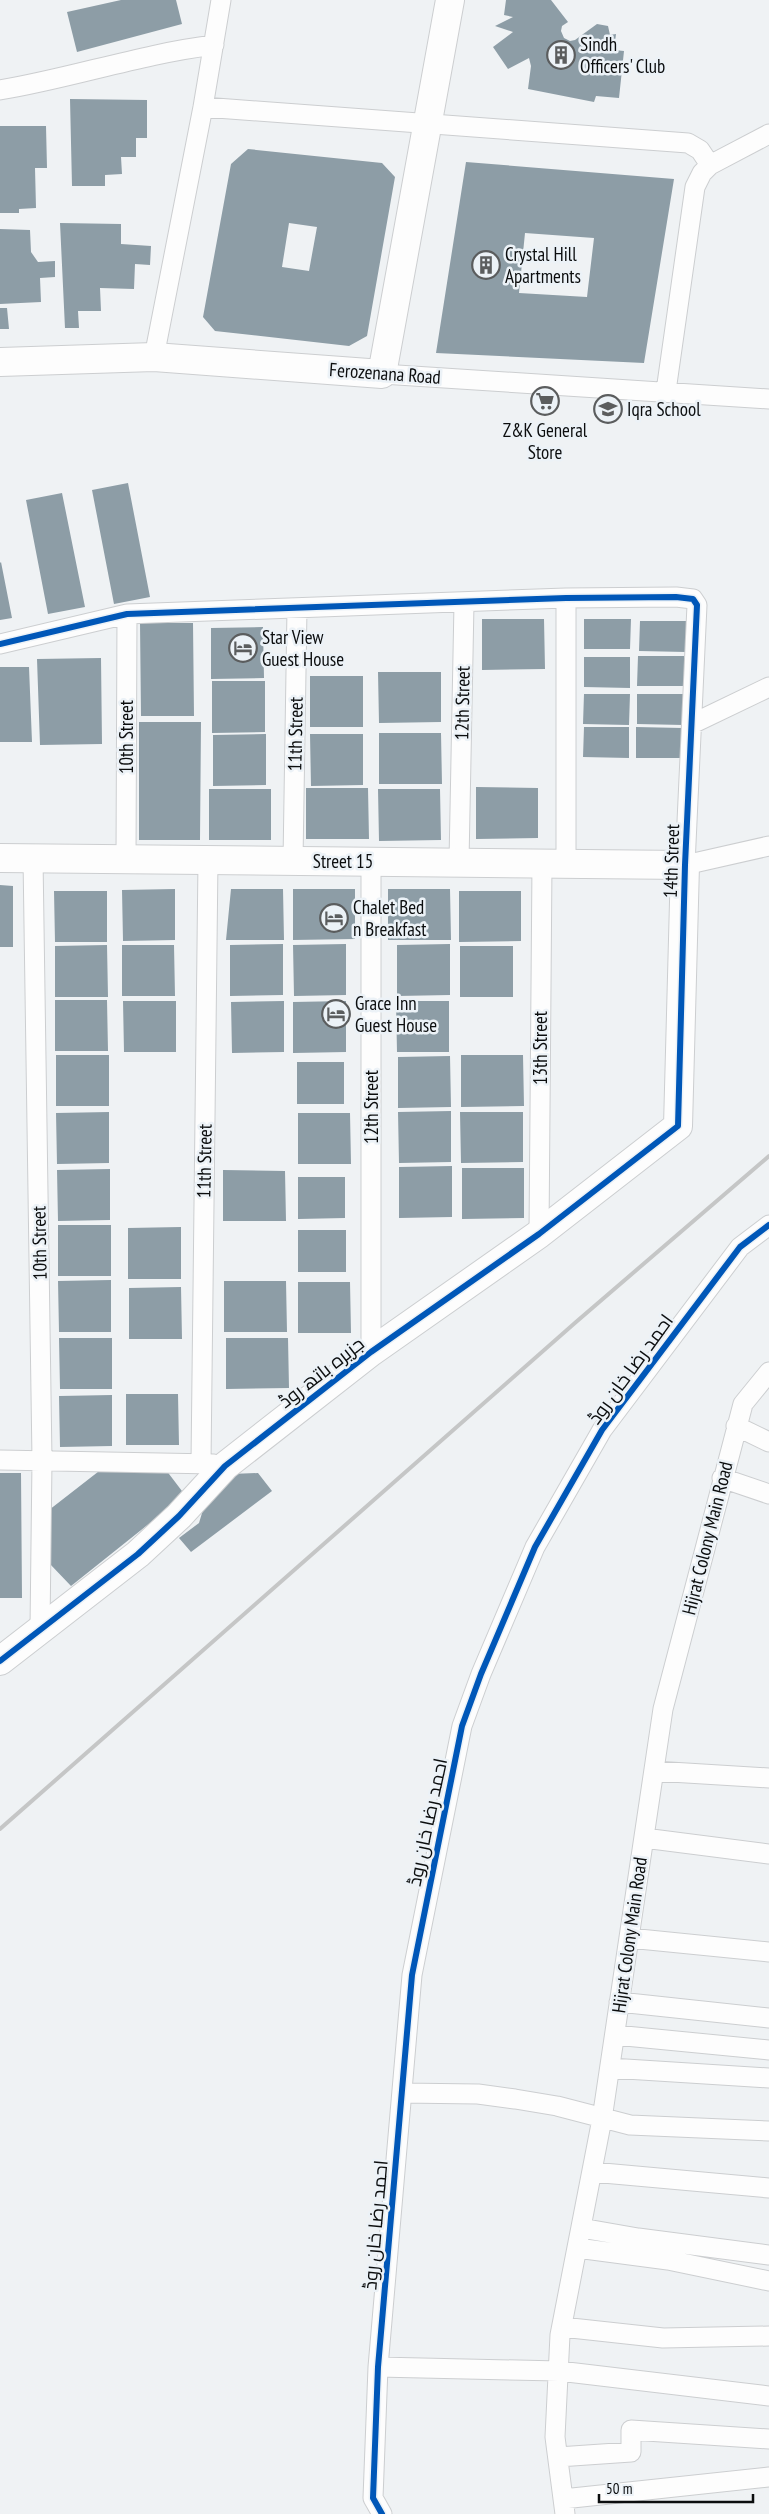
<svg xmlns="http://www.w3.org/2000/svg" width="769" height="2514" viewBox="0 0 769 2514" font-family="'PT Sans Narrow',Cairo,sans-serif">
  <rect width="100%" height="100%" fill="#eff2f4"/>
  <path fill="#8d9da6" fill-rule="evenodd" d="M121,0H176L182,24L77,52L67,12Z
    M506,0H551L568,22L562,26L561,31L564,38L570,41L575,40L597,24L608,26L610,35L616,34L614,50L624,51L619,98L596,96L594,102L528,89L531,66L529,58L508,69L493,47L513,32L495,26L513,17L504,15Z
    M70,99L147,100V138H136V157H121L122,174L105,175V186H72Z
    M0,126H46L47,168H35L36,208L19,209V213H0Z
    M248,149L382,163L395,177L367,336L349,346L215,331L203,317L231,164ZM289,223L317,227L309,271L282,267Z
    M466,162L674,179L644,363L436,353ZM525,233L594,238L587,297L519,293Z
    M60,223L121,224V244L151,246L150,265L135,264L134,289L100,288L101,311H78L79,328H65Z
    M0,229L30,230L31,252L38,262L55,261V277L40,278L41,302L0,304Z
    M0,308H7L9,329H0Z
    M128,483L150,597L114,604L92,490Z
    M62,493L85,607L48,614L26,500Z
    M1,562L12,618L0,620V563Z
    M482,619H544L545,669L482,670Z
    M584,619H631L630,649H584Z
    M640,621H686V652L639,651Z
    M140,623H193L194,716H141Z
    M263,627L264,678L211,679V628Z
    M638,656H684V686H637Z
    M584,657H630V688L584,687Z
    M101,658L102,744L40,745L37,659Z
    M0,667H29L32,742H0Z
    M378,672H441V722L379,723Z
    M310,676H363V727H310Z
    M212,681H265V732L212,733Z
    M584,694H630L629,725L583,724Z
    M637,694H683V725L637,724Z
    M139,722H201L200,840H139Z
    M584,727H629V758L583,757Z
    M636,727L682,728V758H636Z
    M379,733H441L442,784H379Z
    M266,734V785L213,786V735Z
    M310,734H363V785L311,786Z
    M476,787L538,788V838L476,839Z
    M306,788H368L369,839H306Z
    M209,789H271V840H209Z
    M378,789H440L441,840L379,841Z
    M0,885L13,886V947H0Z
    M175,889V940L123,941L122,890Z
    M231,889H283L284,940H226Z
    M293,889H355V939L293,940Z
    M388,889H450L451,940H388Z
    M54,891H107V942H55Z
    M459,891H521V941L459,942Z
    M283,944V995L230,996V945Z
    M346,944V995L294,996L293,945Z
    M450,944V995L397,996V945Z
    M107,945L108,997H55V946Z
    M122,945H174L175,996H122Z
    M460,946H513V997H460Z
    M55,1000H107L108,1051H55Z
    M123,1001H176V1052H124Z
    M284,1001V1052L232,1053L231,1002Z
    M346,1001V1052L293,1053V1002Z
    M396,1001H449V1052H397Z
    M56,1055H109V1106H56Z
    M461,1055H523L524,1106L461,1107Z
    M450,1056L451,1107L398,1108V1057Z
    M297,1062H344V1104H297Z
    M451,1111V1162L399,1163L398,1112Z
    M109,1112V1163L57,1164L56,1113Z
    M460,1112H523V1162L461,1163Z
    M298,1113H350L351,1164H298Z
    M452,1166V1217L399,1218V1167Z
    M462,1168H524V1218L462,1219Z
    M110,1169V1220L58,1221L57,1170Z
    M223,1170L285,1171L286,1221H223Z
    M298,1177H345V1218L298,1219Z
    M58,1225H111V1276H58Z
    M181,1227V1279H128V1228Z
    M298,1230H346V1272H298Z
    M111,1280V1332H59L58,1281Z
    M224,1281H286L287,1332H224Z
    M298,1282H350L351,1333H298Z
    M181,1287L182,1339H129V1288Z
    M59,1338H112V1389H60Z
    M226,1338H288L289,1388L226,1389Z
    M126,1394H178L179,1445H126Z
    M112,1395V1446L60,1447L59,1396Z
    M103,1468L166,1470L185,1495L71,1586L50,1564L49,1510Z
    M0,1473H21L22,1598H0Z
    M258,1473L272,1491L191,1552L179,1538L199,1523L209,1490L231,1474Z"/>
  <g fill="none" stroke-linecap="round" stroke-linejoin="round">
    <defs>
      <path id="street" d="M0,90C72,78 141,54 214,45
        M203,107L688,143L700,150L710,165
        M154,357L203,107L221,0
        M382,374L769,399
        M666,391L695,187L702,173L710,165L769,134
        M0,644L127,614L566,598L676,597L693,599L697,605L685,865L769,846
        M692,724L769,687
        M33,858L42,1460L40,1628
        M126,859L127,614
        M293,861L297,608
        M459,862L464,603
        M566,863V598
        M539,1234L542,863
        M371,1352V861
        M736,1426L769,1442
        M0,1460L214,1464
        M201,1463L208,860
        M722,1478L769,1494
        M654,1771L769,1778
        M644,1838L769,1854
        M629,1938L769,1952
        M619,2002L769,2018
        M615,2035L769,2050
        M610,2068L769,2078
        M402,2093L478,2094L515,2099L557,2106L630,2125L769,2131
        M592,2172L769,2188
        M581,2228L638,2238L769,2255
        M577,2248L668,2260L769,2281
        M562,2327L663,2338L769,2336
        M378,2367L559,2371L769,2396
        M558,2457L631,2452V2430L769,2439
        M563,2499L769,2477
        M382,2514L373,2498L378,2367L412,1975L462,1726L481,1674L535,1547L602,1430L740,1247L769,1225
        M565,2514L555,2437L560,2335L602,2119L663,1709L743,1404L769,1372"/>
      <path id="secondary" d="M0,362L154,357L382,374L450,0
        M0,858L685,865L678,1126L539,1234L371,1352L225,1466L179,1516L138,1554L0,1661"/>
    </defs>
    <use href="#street" stroke="#ccced0" stroke-width="21"/>
    <use href="#secondary" stroke="#ccced0" stroke-width="30"/>
    <use href="#street" stroke="#fdfdfd" stroke-width="19"/>
    <use href="#secondary" stroke="#fdfdfd" stroke-width="28"/>
    <path stroke="#c5c6c6" stroke-width="4" d="M0,1829L576,1322L769,1156"/>
    <defs>
      <path id="cycleway" d="M0,644L127,614L566,598L676,597L693,599L697,605L685,865L678,1126L539,1234L371,1352L225,1466L179,1516L138,1554L0,1661
        M382,2514L373,2498L378,2367L412,1975L462,1726L481,1674L535,1547L602,1430L740,1247L769,1225"/>
    </defs>
    <use href="#cycleway" stroke="#ecf2f7" stroke-width="9"/>
    <use href="#cycleway" stroke="#0057b8" stroke-width="6"/>
  </g>
  <defs>
    <symbol id="building-ring" viewBox="-11 -11 22 22"><circle r="9.5" fill="#ecf2f7" stroke="#5b5d5e" stroke-width="1.5"/><path d="M-4-6H4V6H1V3H-1V6H-4ZM-2.5-4.3h1.7v1.8h-1.7ZM.8-4.3h1.7v1.8H.8ZM-2.5-1h1.7V.8h-1.7ZM.8-1h1.7V.8H.8Z" fill="#5b5d5e"/></symbol>
    <symbol id="supermarket-ring" viewBox="-11 -11 22 22"><circle r="9.5" fill="#ecf2f7" stroke="#5b5d5e" stroke-width="1.5"/><path d="M-6-5.5h2.5l.6 2H6L4.5 2H-2.5L-4.4-4H-6ZM-1.5 3.2a1.3 1.3 0 1 0 .1 0ZM3 3.2a1.3 1.3 0 1 0 .1 0Z" fill="#5b5d5e"/></symbol>
    <symbol id="school-ring" viewBox="-11 -11 22 22"><circle r="9.5" fill="#ecf2f7" stroke="#5b5d5e" stroke-width="1.5"/><path d="M0-5L7-2L0 1L-7-2ZM-4 1L0 2.5L4 1V4Q0 6-4 4Z" fill="#5b5d5e"/></symbol>
    <symbol id="hotel-ring" viewBox="-11 -11 22 22"><circle r="9.5" fill="#ecf2f7" stroke="#5b5d5e" stroke-width="1.5"/><path d="M-6-4.5h1.5V1H6V5H4.5V3h-9V5H-6ZM-4 0a1.8 1.8 0 1 1 3.6 0ZM.5 0V-2.5h3Q6-2.5 6 0Z" fill="#5b5d5e"/></symbol>
  </defs>
  <g fill-rule="evenodd">
    <use href="#building-ring" x="545" y="39" width="32" height="32"/>
    <use href="#building-ring" x="470" y="249" width="32" height="32"/>
    <use href="#supermarket-ring" x="529" y="385" width="32" height="32"/>
    <use href="#school-ring" x="592" y="393" width="32" height="32"/>
    <use href="#hotel-ring" x="227" y="632" width="32" height="32"/>
    <use href="#hotel-ring" x="318" y="902" width="32" height="32"/>
    <use href="#hotel-ring" x="320" y="998" width="32" height="32"/>
  </g>
  <g text-anchor="middle" dominant-baseline="central" stroke-width="5" stroke-linejoin="round" paint-order="stroke">
    <g font-size="19" fill="#0b0d0e" stroke="#ecf2f7" text-anchor="start">
      <text x="580" y="44">Sindh<tspan x="580" dy="22">Officers' Club</tspan></text>
      <text x="505" y="254">Crystal Hill<tspan x="505" dy="22">Apartments</tspan></text>
      <text x="627" y="409">Iqra School</text>
      <text x="545" y="430" text-anchor="middle">Z&amp;K General<tspan x="545" dy="22">Store</tspan></text>
      <text x="262" y="637">Star View<tspan x="262" dy="22">Guest House</tspan></text>
      <text x="353" y="907">Chalet Bed<tspan x="353" dy="22">n Breakfast</tspan></text>
      <text x="355" y="1003">Grace Inn<tspan x="355" dy="22">Guest House</tspan></text>
    </g>
    <g font-size="19" fill="#0b0d0e" stroke="#ecf2f7">
      <text transform="translate(385 373) rotate(4)">Ferozenana Road</text>
      <text transform="translate(462 703) rotate(-89)">12th Street</text>
      <text transform="translate(295 734) rotate(-89)">11th Street</text>
      <text transform="translate(126 737) rotate(-90)">10th Street</text>
      <text x="343" y="861">Street 15</text>
      <text transform="translate(671 861) rotate(-88)">14th Street</text>
      <text transform="translate(540 1048) rotate(-90)">13th Street</text>
      <text transform="translate(371 1107) rotate(-90)">12th Street</text>
      <text transform="translate(204 1161) rotate(-89)">11th Street</text>
      <text transform="translate(39 1243) rotate(-91)">10th Street</text>
      <text transform="translate(630 1369) rotate(-54)">احمد رضا خان روڈ</text>
      <text transform="translate(321 1372) rotate(-38)">جزیرہ باتھ روڈ</text>
      <text transform="translate(707 1538) rotate(-76)">Hijrat Colony Main Road</text>
      <text transform="translate(427 1822) rotate(-78)">احمد رضا خان روڈ</text>
      <text transform="translate(629 1935) rotate(-82)">Hijrat Colony Main Road</text>
      <text transform="translate(375 2225) rotate(-85)">احمد رضا خان روڈ</text>
    </g>
  </g>
  <path d="M599 2494v8h154v-8" fill="none" stroke="#0b0d0e" stroke-width="2.5"/>
  <text x="606" y="2494" font-size="15" fill="#0b0d0e" stroke="#ecf2f7" stroke-width="4" paint-order="stroke">50 m</text>
</svg>
